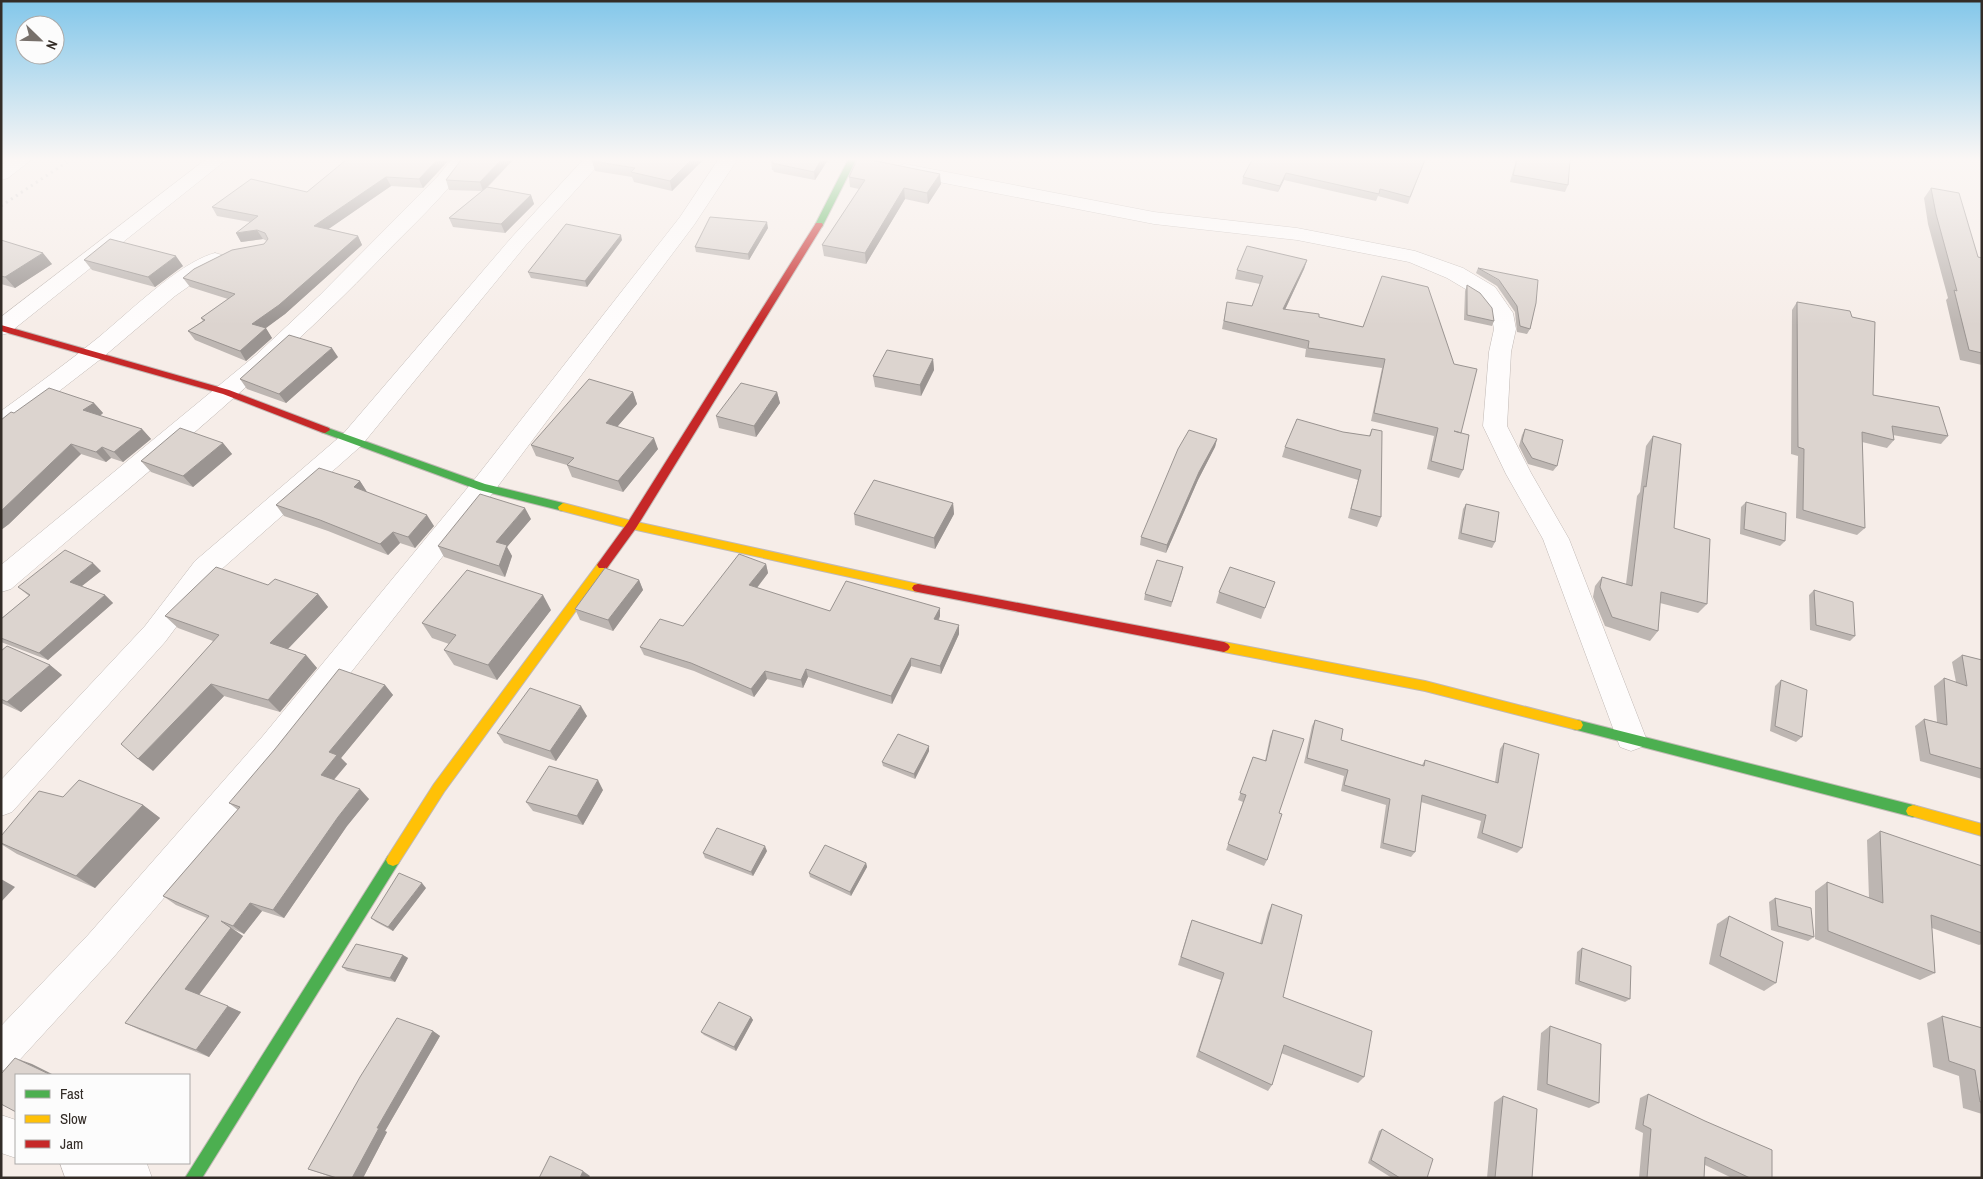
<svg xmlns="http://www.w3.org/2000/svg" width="1983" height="1179" viewBox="0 0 1983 1179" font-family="'Archivo Narrow',sans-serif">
  <rect width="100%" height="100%" fill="#f6ede8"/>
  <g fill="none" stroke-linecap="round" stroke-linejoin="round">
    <defs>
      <path id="street" d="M9,160H31L8,178L1,180V165Z
        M205,160H226L9,333L1,335V317Z
        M451,160H470C445,197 409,228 378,261C264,379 135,482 11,589L1,592V565L256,355L320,295L438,176Z
        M583,160H603L526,245L361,446L215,575L165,642L12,812L1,816V780L145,626L195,561L343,434L512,237Z
        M718,160H737L694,225L492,494L284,757L112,959L14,1066L1,1071V1026L88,935L262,737L474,480L680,217Z
        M905,164L1154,212L1297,228L1415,251L1463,268L1495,287L1513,313L1516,329L1511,352L1507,426L1531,473L1569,539L1646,738L1642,747L1631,751L1620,747L1543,539L1506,474L1483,426L1489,352L1494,329L1491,313L1479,297L1447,278L1409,262L1297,240L1154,224L898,174L895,170L898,166Z
        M215,253L222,255L225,259L222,263L175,296L102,358L10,429L1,431V411C34,387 67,363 99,337C127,314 181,261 215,253Z
        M1,1115L16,1120V1158L1,1153Z
        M60,1163H143L147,1164L152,1178H68L65,1177Z"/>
      <path id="fast" d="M848,160H856L823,225L822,227H816L815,225Z
        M325,427L485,484L563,503L568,507L563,511L479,490L321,432L320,430Z
        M1577,720L1913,805L1918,807L1920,811L1918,815L1913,817L1577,730L1573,729L1571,725L1573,721Z
        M393,854L398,856L400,860L398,864L202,1178H185L388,856Z"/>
      <path id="slow" d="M563,503L632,521L918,584L922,585L924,588L922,591L918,592L632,529L559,510L558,507Z
        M603,561L609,565L607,568L444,792L398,864L393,866L388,864L386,860L388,856L434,784L599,562Z
        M1224,642L1425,681L1577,720L1581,721L1583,725L1581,729L1577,730L1425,691L1224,652L1220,650L1218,647L1220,644Z
        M1913,805L1982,824V836L1908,815L1906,811L1908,807Z"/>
      <path id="jam" d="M816,223H822L823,225L636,528L607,568H599L597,565L599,562L628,522Z
        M1,325L229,390L329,428L330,430L325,433L321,432L223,394L1,331Z
        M918,584L1224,642L1228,644L1230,647L1228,650L1224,652L918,592L914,591L912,588L914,585Z"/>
    </defs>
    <use href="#street" stroke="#c1b9b5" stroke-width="1"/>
    <use href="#fast" stroke="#c1b9b5" stroke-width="2"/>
    <use href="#slow" stroke="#c1b9b5" stroke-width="2"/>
    <use href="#jam" stroke="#c1b9b5" stroke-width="2"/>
    <use href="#street" fill="#fefcfc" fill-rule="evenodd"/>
    <use href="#fast" fill="#4caf50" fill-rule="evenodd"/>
    <use href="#slow" fill="#ffc107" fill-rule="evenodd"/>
    <use href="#jam" fill="#c62828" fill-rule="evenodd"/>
    <path stroke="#d2cfce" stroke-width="3" stroke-dasharray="2 4" stroke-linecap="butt" d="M1,206L70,160"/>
  </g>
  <path fill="#bdb6b2" d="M346,160H449L423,188L391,186L328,229L358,236L362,245L285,314L265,328L272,338L246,361L195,340L188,331L203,321L201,318L228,299L190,287L183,278L264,244L267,241L263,239L241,242L236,233L250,222L217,216L212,207L307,192Z
    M461,160H513L488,187L531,195L534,204L505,233L453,227L449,218L482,191L449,190L446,180Z
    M593,160H703L672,191L634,182L632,177L595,171L592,161Z
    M828,160L815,180L774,172L773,170H772L771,161Z
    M1252,160H1425L1408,204L1378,196L1376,201L1284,180L1278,192L1242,184L1243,177Z
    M1516,160H1570L1568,185L1565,192L1510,182Z
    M849,177L941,184L928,204L905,199L866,264L824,256L822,245L859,189L850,187Z
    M1931,188L1978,257L1982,258V365L1960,360L1946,300L1948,298L1928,224L1924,198Z
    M768,228L749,260L696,252L695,247Z
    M1,240L52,264L15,288L1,284Z
    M622,240L587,287L531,278L528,272Z
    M84,260L183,266L155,287L92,270Z
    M1307,260L1304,269L1285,310L1363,327L1461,433L1463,470L1459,478L1427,469L1434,436L1371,421L1382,368L1305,357L1306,349L1222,329L1227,302L1252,306L1260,284L1235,279L1237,270Z
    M1478,268L1536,303L1530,329L1527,334L1517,332L1515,312L1497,286L1476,273Z
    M1467,285L1494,321L1492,326L1464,320L1465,291Z
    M1797,302L1873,395L1948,436L1941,444L1893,435L1894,440L1887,448L1862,442L1865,528L1857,535L1796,518L1798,456L1791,454L1792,310Z
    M338,357L286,403L247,389L240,379Z
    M933,359L934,370L921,396L875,387L873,376Z
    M633,392L637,404L617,427L658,449L623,492L572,477L567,465L536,456L531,445Z
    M777,392L780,403L756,437L719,428L716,416Z
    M94,403L103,413L100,416L142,429L151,439L123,462L111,458L106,462L81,454L9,524L1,530V420L14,413Z
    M1372,429L1381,517L1377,527L1348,518L1358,480L1282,457L1285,447L1343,432L1369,436Z
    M1525,429L1557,466L1553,471L1528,464L1519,446L1522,435Z
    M1653,436L1674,528L1707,604L1698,613L1660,603L1658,631L1650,641L1605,626L1593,597L1595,586L1602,577L1626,584L1637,496L1640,492L1646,446Z
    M1217,439L1215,447L1198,480L1166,553L1140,545L1141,537Z
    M223,443L232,454L193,487L151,472L141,461Z
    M360,481L367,492L434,526L415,548L400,543L388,555L328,531L284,516L276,505Z
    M1746,502L1785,541L1780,546L1740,534L1741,507Z
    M953,503L954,514L935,549L855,525L854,514Z
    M1466,504L1495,542L1492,548L1458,539L1463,509Z
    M531,519L507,547L512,556L505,577L444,557L438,546Z
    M766,564L768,573L757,588L830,611L940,608V616L939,620L959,634L941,674L911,666L892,704L808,677L803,688L767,679L754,697L694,671L644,655L640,647L683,626Z
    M101,571L82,586L105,595L113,603L48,660L1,642V619L29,596L18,587Z
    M1182,572L1171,607L1144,600L1145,594Z
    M639,580L643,590L613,631L580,620L575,609Z
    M1275,582L1261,619L1216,603L1219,592Z
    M268,585L318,594L328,607L288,649L306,655L317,668L280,712L224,696L153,771L213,641L178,628L165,616Z
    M1814,590L1855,636L1850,641L1810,630L1809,595Z
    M551,610L497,680L454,665L444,650L449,644L432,638L422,623Z
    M1,651L50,665L62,675L21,712L1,703Z
    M1962,655L1982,660V779L1920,761L1915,726L1924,719L1937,722L1934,686L1944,678L1956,682L1952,662Z
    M1781,680L1802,737L1796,742L1770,731L1775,686Z
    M385,685L393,695L341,758L347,764L334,780L369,799L347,826L284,918L262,911L244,934L233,929L243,936L199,995L241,1012L209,1057L140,1030L125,1023L207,918L176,905L163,896L238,810L229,803Z
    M587,716L556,761L504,743L497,733Z
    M1315,720L1341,740L1422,765L1425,760L1495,782L1500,749L1504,743L1522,848L1517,853L1477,838L1481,821L1421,802L1415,852L1411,857L1380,848L1386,805L1341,791L1344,776L1304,763L1312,726Z
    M1273,730L1279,813L1267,860L1264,866L1226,850L1243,802L1238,800L1253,757L1265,761L1270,737Z
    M929,746V751L915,779L883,766L882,762Z
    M603,790L583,825L533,811L526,802Z
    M63,797L143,805L160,818L95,888L17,854L1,844V836Z
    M1880,831L1982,933V944L1979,945L1932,928L1935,973L1920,980L1815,939V891L1827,882L1869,898L1867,840Z
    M767,851L753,876L705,858L703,853Z
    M866,863L867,867L851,896L810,877L809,873Z
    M426,888L393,931L376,922L371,918Z
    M1775,898L1814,937L1808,941L1771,930L1769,902Z
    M1272,904L1283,997L1364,1077L1358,1083L1281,1053L1272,1085L1268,1091L1196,1057L1221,980L1178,965L1189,928L1192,920L1260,943L1268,913Z
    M1729,916L1776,983L1764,991L1709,964L1717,924Z
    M1582,948L1630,999L1625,1002L1575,984L1577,952Z
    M403,955L408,958L395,982L347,971L342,967Z
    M1942,1016L1982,1028V1114L1963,1108L1959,1076L1933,1067L1927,1023Z
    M751,1017L753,1020L736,1051L704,1035L701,1032Z
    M1550,1026L1599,1103L1589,1108L1537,1090L1541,1033Z
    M433,1031L440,1036L385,1131L387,1132L363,1178H334L308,1169Z
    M1648,1094L1772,1178H1732L1705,1165L1704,1178H1639L1643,1133L1635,1129L1640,1098Z
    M1503,1096L1532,1178H1487L1494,1102Z
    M1382,1129L1427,1178H1392L1368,1163L1379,1131Z"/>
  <path fill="#9a9491" d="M437,160H449L423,188L419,179Z
    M501,160H513L483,191L480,182Z
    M691,160H703L672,191L670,181Z
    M821,160H828L815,180L814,172Z
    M1286,173L1284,180L1278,192L1280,186Z
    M940,174L941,184L928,204L927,193Z
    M386,177L391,186L320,235L314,226Z
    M904,188L905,199L866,264L865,253Z
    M531,195L534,204L505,233L501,224Z
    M767,222L768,228L749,260L748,254Z
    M257,230L263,239L241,242L236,233Z
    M621,235L622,240L587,287L585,281Z
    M358,236L362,245L285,314L258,334L252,324Z
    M43,253L52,264L15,288L5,277Z
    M176,256L183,266L155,287L148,277Z
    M1307,260L1304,269L1281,318L1283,309Z
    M266,328L272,338L246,361L240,351Z
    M332,348L338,357L286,403L279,394Z
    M933,359L934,370L921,396L920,385Z
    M633,392L637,404L610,435L606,423Z
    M777,392L780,403L756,437L754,426Z
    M94,403L103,413L93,421L83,410Z
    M142,429L151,439L123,462L114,452Z
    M654,438L658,449L623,492L618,481Z
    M1217,439L1215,447L1198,480L1166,553L1167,545L1199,472Z
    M223,443L232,454L193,487L183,476Z
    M71,444L81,454L9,524L1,530V511Z
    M102,447L111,458L106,462L96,452Z
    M360,481L367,492L354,487Z
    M953,503L954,514L935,549L934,538Z
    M525,508L531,519L507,547L512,556L505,577L499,566L496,542Z
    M427,515L434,526L415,548L408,537Z
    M393,532L400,543L388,555L380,544Z
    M93,563L101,571L78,589L70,582Z
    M766,564L768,573L752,594L749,585Z
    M639,580L643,590L613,631L608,620Z
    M318,594L328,607L282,655L270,643Z
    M105,595L113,603L48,660L39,653Z
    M543,595L551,610L497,680L488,665Z
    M940,608V616L935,627L934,619Z
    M959,625V634L941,674L940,666Z
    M306,655L317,668L280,712L268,700Z
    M911,658V666L892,704L891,696Z
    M50,665L62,675L21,712L7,702Z
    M806,669L808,677L803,688L801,680Z
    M765,671L767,679L754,697L751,689Z
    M211,684L224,696L153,771L138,759Z
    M385,685L393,695L341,758L347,764L330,784L321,775L329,752Z
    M581,706L587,716L556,761L550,751Z
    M929,746V751L915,779L914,774Z
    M598,780L603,790L583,825L577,816Z
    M360,789L369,799L347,826L284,918L273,910L338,817Z
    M143,805L160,818L95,888L76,876Z
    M765,846L767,851L753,876L751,872Z
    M866,863L867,867L851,896L850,892Z
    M1,879L15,887L1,902Z
    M422,883L426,888L393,931L388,927Z
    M250,903L262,911L244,934L233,926Z
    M221,921L243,936L198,996L185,989Z
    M403,955L408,958L395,982L390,978Z
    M228,1006L241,1012L209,1057L196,1050Z
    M751,1017L753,1020L736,1051L734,1047Z
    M433,1031L440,1036L385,1131L387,1132L363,1178H352L377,1128Z
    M15,1058L32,1064L54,1075H51Z
    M583,1171L590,1176L589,1178H580Z"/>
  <path fill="#dcd4cf" stroke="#9a9491" d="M346,160H437L419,179L386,177L314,226L358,236L279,305L252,324L266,328L240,351L188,331L205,320L201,318L235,294L183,278L194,269L232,250L264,244L268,239L265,233L257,230L236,233L258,216L212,207L251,179L307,192Z
    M461,160H501L480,182L446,180Z
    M593,160H691L670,181L631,172L635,168L592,161Z
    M771,160H821L814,172L772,163L773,162L771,161Z
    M857,160H871L940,174L927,193L904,188L865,253L822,245L865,180L849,177Z
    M1252,160H1425L1410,197L1380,189L1379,194L1286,173L1280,186L1243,177Z
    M1517,160H1570L1568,185L1513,175Z
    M487,187L531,195L501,224L449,218Z
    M1931,188L1959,193L1978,257L1982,258V353L1969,350L1954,290L1957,291L1936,214Z
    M710,217L767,222L748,254L695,247Z
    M566,224L621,235L585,281L528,272Z
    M110,239L176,256L148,277L84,260Z
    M1,240L43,253L5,277L1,276Z
    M1247,246L1307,260L1283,309L1319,314V317L1363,327L1382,276L1428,287L1454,364L1477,369L1461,433L1454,431L1469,435L1463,470L1431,461L1438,428L1374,413L1385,359L1308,348L1309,341L1224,321L1227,302L1252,306L1263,276L1237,270Z
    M1478,268L1538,280L1536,303L1530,329L1520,326L1517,306L1499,280Z
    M1467,285L1480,293L1492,308L1494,321L1467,315Z
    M1797,302L1850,311L1852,317L1875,322L1873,395L1939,407L1948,436L1892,426L1894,440L1862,432L1865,528L1803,510L1804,449L1798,447Z
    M289,335L332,348L279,394L240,379Z
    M887,350L933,359L920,385L873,376Z
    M589,379L633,392L606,423L654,438L618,481L567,465L574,458L531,445Z
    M741,383L777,392L754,426L716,416Z
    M49,388L94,403L83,410L142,429L114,452L102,447L96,452L71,444L1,511V420L11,412L14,413Z
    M1297,419L1343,432L1370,436L1372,429L1382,431L1381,517L1351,509L1361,470L1285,447Z
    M180,428L223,443L183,476L141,461Z
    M1525,429L1563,440L1557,466L1532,458L1522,441Z
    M1189,430L1217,439L1199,472L1167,545L1141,537L1178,449Z
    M1653,436L1681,444L1674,528L1710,539L1707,604L1661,592L1658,631L1612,617L1600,587L1602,577L1632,586L1644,486L1646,487Z
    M319,468L360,481L354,487L427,515L408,537L393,532L380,544L320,520L276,505Z
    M874,480L953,503L934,538L854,514Z
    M480,494L525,508L496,542L507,545L499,566L438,546Z
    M1746,502L1786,513L1785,541L1744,529Z
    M1466,504L1499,512L1495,542L1461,533Z
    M65,550L93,563L70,582L105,595L39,653L1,638V619L30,595L18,587Z
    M739,554L766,564L749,585L830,611L846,581L940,608L934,619L959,625L940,666L911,658L891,696L806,669L801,680L765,671L751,689L691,663L640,647L660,619L683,626Z
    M1157,560L1183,567L1172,602L1145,594Z
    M216,567L268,585L275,579L318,594L270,643L306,655L268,700L211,684L138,759L121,744L219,635L165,616Z
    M1230,567L1275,582L1265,608L1219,592Z
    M605,568L639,580L608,620L575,609Z
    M467,570L543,595L488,665L444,650L456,635L422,623Z
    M1814,590L1853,602L1855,636L1816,625Z
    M7,646L50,665L7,702L1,699V651Z
    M1962,655L1982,660V769L1930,754L1924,719L1947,725L1944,678L1967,686Z
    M339,669L385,685L329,752L337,755L321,775L360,789L338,817L273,910L250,903L233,926L221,921L231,928L185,989L228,1006L196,1050L125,1023L209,916L163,896L240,807L229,803L275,749Z
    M1781,680L1807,690L1802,737L1775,726Z
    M530,688L581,706L550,751L497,733Z
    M1315,720L1343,729L1341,740L1424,766L1425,760L1498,783L1504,743L1539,754L1522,848L1482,833L1486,815L1422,795L1415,852L1383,843L1390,799L1344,785L1348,770L1307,758Z
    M1273,730L1304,739L1279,813L1282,814L1267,860L1228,844L1246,795L1240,793L1253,757L1266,761Z
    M898,734L929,746L914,774L882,762Z
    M549,766L598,780L577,816L526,802Z
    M79,780L143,805L76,876L1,843V836L39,791L63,797Z
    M717,828L765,846L751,872L703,853Z
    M1880,831L1982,866V933L1931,915L1935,973L1828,931L1827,882L1883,903Z
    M825,845L866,863L850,892L809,873Z
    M399,873L422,883L388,927L371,918Z
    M1775,898L1811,908L1814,937L1778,926Z
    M1272,904L1302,915L1283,997L1372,1031L1364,1077L1284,1045L1272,1085L1199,1051L1224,973L1181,957L1192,920L1262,944Z
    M1729,916L1783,942L1776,983L1720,956Z
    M356,944L403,955L390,978L342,967Z
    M1582,948L1631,966L1630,999L1579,981Z
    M719,1002L751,1017L734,1047L701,1032Z
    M1942,1016L1982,1028V1102H1980L1975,1070L1949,1061Z
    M397,1018L433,1031L377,1128H379L352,1178H337L308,1169L360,1077Z
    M1550,1026L1601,1044L1599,1103L1547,1084Z
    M15,1058L51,1075H16V1112L1,1104V1074Z
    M1648,1094L1705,1121L1772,1150V1178H1750L1705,1157L1704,1178H1647L1651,1129L1643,1125Z
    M1503,1096L1537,1109L1532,1178H1495Z
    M1382,1129L1433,1159L1427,1178H1400L1371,1160Z
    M550,1156L583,1171L580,1178H539Z"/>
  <linearGradient id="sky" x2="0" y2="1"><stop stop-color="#83c7ea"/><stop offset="0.49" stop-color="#fbf7f5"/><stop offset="1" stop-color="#fbf7f5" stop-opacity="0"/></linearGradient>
  <rect width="1983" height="325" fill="url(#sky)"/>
  <rect width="1983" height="1179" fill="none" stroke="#332c27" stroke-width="5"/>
  <rect x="15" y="1074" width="175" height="90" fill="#fcfcfc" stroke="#aca9a7"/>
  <rect x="25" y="1090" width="25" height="8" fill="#4caf50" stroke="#aca9a7"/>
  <text x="60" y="1099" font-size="15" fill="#332c27">Fast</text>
  <rect x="25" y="1115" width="25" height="8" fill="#ffc107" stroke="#aca9a7"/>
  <text x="60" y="1124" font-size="15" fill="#332c27">Slow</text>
  <rect x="25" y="1140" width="25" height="8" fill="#c62828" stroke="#aca9a7"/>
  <text x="60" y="1149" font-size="15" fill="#332c27">Jam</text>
  <g transform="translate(40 40) rotate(113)"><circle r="24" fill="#fcfcfc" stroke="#aca9a7"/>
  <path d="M0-4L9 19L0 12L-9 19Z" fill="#77706b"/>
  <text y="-8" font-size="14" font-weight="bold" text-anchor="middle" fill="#332c27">N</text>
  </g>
</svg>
